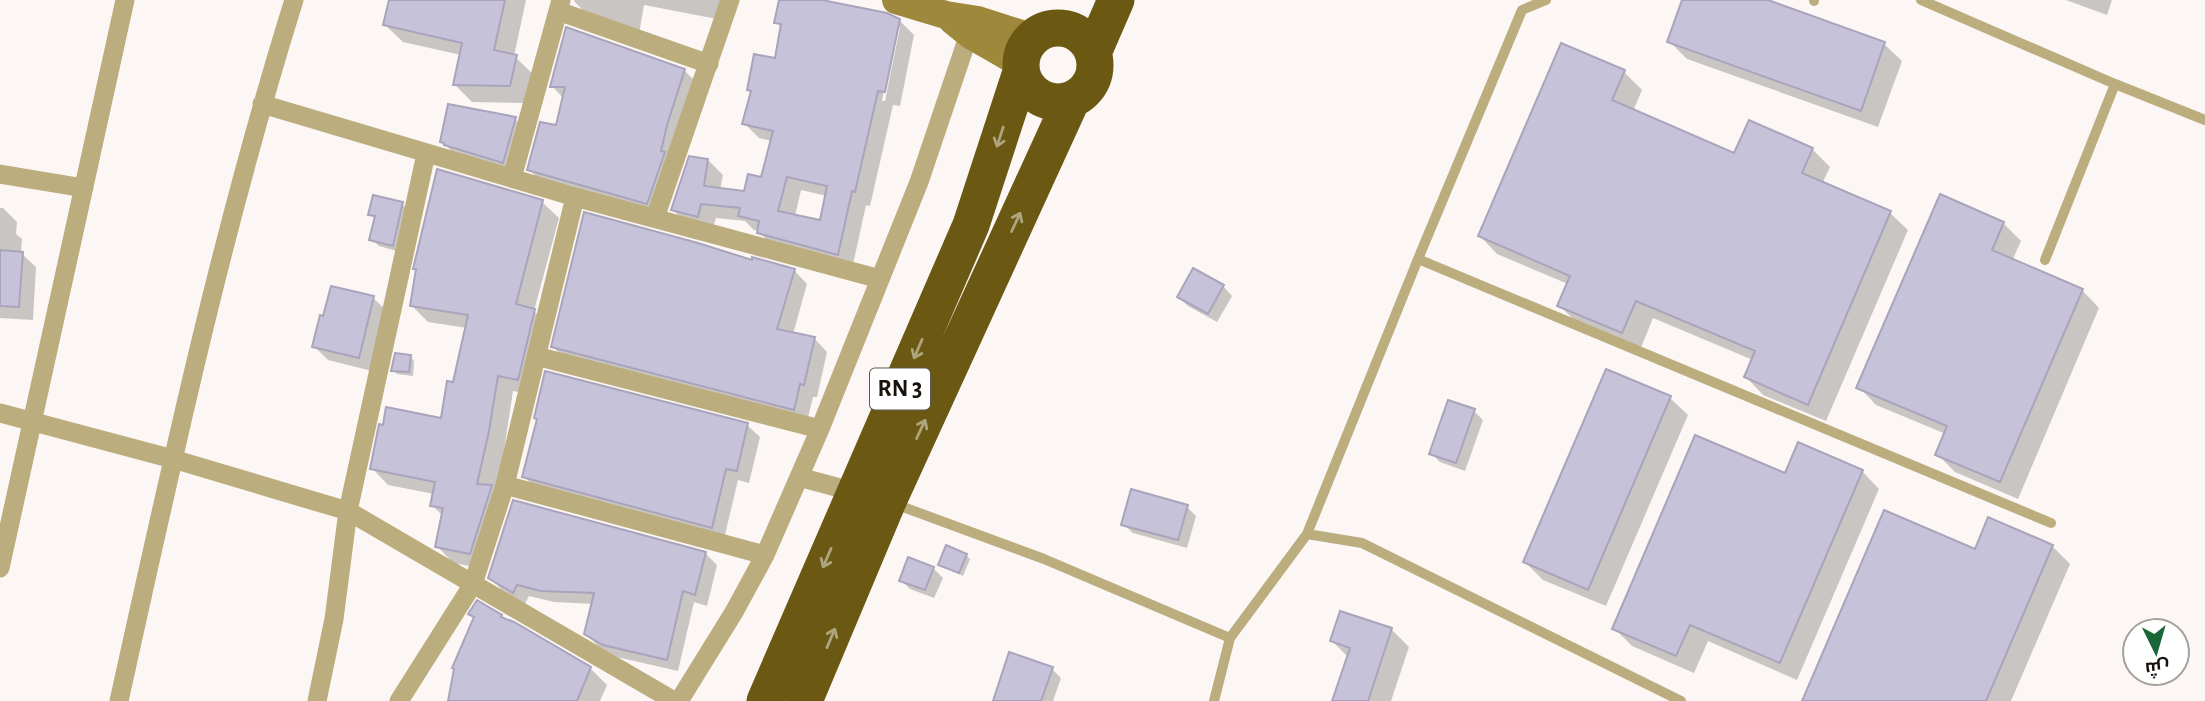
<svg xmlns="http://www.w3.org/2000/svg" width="2205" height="701" viewBox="0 0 2205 701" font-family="'Alegreya Sans',Cairo,sans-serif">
  <rect width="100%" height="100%" fill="#fcf7f4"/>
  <path fill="#0003" fill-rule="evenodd" d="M391,0H526L514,56L534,75L527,103L472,102L455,85L461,55L403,42L385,25Z
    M574,0H721L717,19L644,5L639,34L589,17L575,2Z
    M781,0H814L899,20L914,35L900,106L893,105L870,206L866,205L852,269L774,248L759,231L754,230L745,221L716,218L712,231L688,224L673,210L708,160L723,175L720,190L745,193L762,179L772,141L759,138L744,123L752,92L749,89L776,60L782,28L776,22ZM897,27H900L885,101H882ZM801,190L827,196L821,222L795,216Z
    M1684,0H1762L1884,44L1902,61L1878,127L1687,59L1669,41Z
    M2066,0H2112L2107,15Z
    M684,70L696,82L658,214L540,181L529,169L558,127L564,99L552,86Z
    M1624,72L1642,90L1633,111L1735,155L1812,149L1830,167L1822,184L1890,213L1908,230L1826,421L1763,395L1746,377L1753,360L1653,318L1640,350L1577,323L1559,305L1568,284L1497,254L1480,236Z
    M515,119L533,136L521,180L459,159L442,141Z
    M439,171L542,202L559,218L534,311L550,327L534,395L513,391L486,569L453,563L437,546L443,516L432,505L434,494L388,485L372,468L443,420L454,384L467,328L428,322L412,306Z
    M402,204L409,211L400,252L379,246L371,239L376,220L370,214Z
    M0,208H3L17,222L16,234L22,239L21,253L36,267L33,320L0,318Z
    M2003,223L2021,241L2012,261L2082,290L2099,308L2018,499L1955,472L1937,454L1946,434L1876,405L1859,387Z
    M753,262L794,270L807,284L793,334L814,338L827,352L817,397H813L807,422L566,360L553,347Z
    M1223,286L1232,296L1217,322L1188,306L1179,297Z
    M373,298L387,311L372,371L328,360L314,346Z
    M410,356L414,361L413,376L397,374L393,370Z
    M1670,398L1688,415L1606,606L1543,580L1525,562Z
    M1474,411L1483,420L1465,471L1440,462L1431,453Z
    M747,425L760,437L749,483L738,480L724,539L536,489L524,476Z
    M1862,471L1879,489L1797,680L1708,641L1694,673L1632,646L1614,628L1786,476Z
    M1187,507L1196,516L1187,548L1133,533L1123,524Z
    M2052,546L2070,564L2011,701H1804L1976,551Z
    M705,553L717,565L707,606L694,602L678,671L617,657L598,646L586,634L593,604L554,602L529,596L525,604L502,590L490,578Z
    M966,555L970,559L963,576L945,568L940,564Z
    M933,568L943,578L934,598L910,589L901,580Z
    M470,614L501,616L590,668L607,685L600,701H450L475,619Z
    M1391,629L1409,647L1391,701H1334L1348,657L1332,641Z
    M1052,669L1061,678L1053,701H1014Z"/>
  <path fill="#c6c2da" stroke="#a9a4bb" stroke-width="2" fill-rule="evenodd" d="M389,0H505L494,50L517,55L510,86L453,85L462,43L383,25Z
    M779,0H822L887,13L900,19L885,92L878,91L855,192L852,191L838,255L757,233L759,221L738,216L740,208L701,204L698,217L671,210L689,156L708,159L704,186L744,191L748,174L761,177L773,131L742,124L751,91L747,90L754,54L775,58L781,24L774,23ZM787,177L827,186L820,220L778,211Z
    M1682,0H1768L1885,42L1861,111L1667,42Z
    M566,27L685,69L667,125L661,151L665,152L647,204L527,170L540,122L556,125L565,87H550Z
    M1561,43L1625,70L1612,100L1734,153L1749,120L1813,148L1802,173L1891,211L1808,405L1744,377L1755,351L1636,301L1622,333L1557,306L1570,276L1478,236Z
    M448,104L516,117L503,163L444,145V143L440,142Z
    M437,169L543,200L516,304L535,309L518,380L498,376L489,431L477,484L492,485L470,554L435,547L443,508L430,506L435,482L370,469L379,424L383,425L386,407L441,418L447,381L453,382L468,315L410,306L416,269H413Z
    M1940,194L2004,222L1992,250L2083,289L2000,482L1935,455L1947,426L1856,388Z
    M373,195L403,202L393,246L369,240L375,216L368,215Z
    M584,212L698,243L752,260V257L795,269L777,329L815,337L804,385L800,384L794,410L551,347Z
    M0,250L23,252L19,307L0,306Z
    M1193,268L1224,285L1208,314L1177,297Z
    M331,286L374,296L359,358L312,347L320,315L323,316Z
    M395,353L411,355L409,372L391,371Z
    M1606,369L1671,396L1588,590L1523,562Z
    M545,371L748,423L737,471L726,469L712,528L522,477L537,419L534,418Z
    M1448,400L1475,409L1456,463L1429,454Z
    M1695,435L1785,473L1798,442L1863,470L1780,663L1690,625L1676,656L1612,629Z
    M1131,489L1188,505L1178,540L1121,525Z
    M513,500L706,552L695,595L683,591L667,660L603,645L584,634L594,593L541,591L517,585L513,593L488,578Z
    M1884,510L1975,549L1988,517L2053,545L1986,701H1802Z
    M946,545L967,554L959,573L938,565Z
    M908,557L934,567L925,590L899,581Z
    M477,600L502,615L501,617L514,622L591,667L577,701H448L454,669L452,668L474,617L468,614Z
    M1340,611L1392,628L1368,701H1332L1350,648L1330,641Z
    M1009,652L1053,667L1041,701H993Z"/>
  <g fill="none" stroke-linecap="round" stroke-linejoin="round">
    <path stroke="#bbad7e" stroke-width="10" d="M1921,0L2115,84L2045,260
      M1814,1V0
      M2115,84L2205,120
      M1418,259L2051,523
      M895,504L1044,559L1230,638L1214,701
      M1307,534L1362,543L1681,701
      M1230,638L1307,534L1418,259L1522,10L1546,0"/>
    <path stroke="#bbad7e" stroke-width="19" d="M558,11L709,64
      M262,104L575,197L880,279
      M0,174L84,188
      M512,178L561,0
      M655,218L730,0
      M536,356L820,429L919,182L969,34
      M0,413L173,459L348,511L674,701
      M799,477L862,494
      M505,485L765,555
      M0,568L125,0
      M119,701C171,466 222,230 294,0
      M317,701L334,619L348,511L426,154
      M399,701L473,584L505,485L575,197
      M679,701L734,612L765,555L820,429"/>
    <path stroke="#9e883c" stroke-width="28" d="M896,0L946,15L978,20L1034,38
      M953,21L969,34L1021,64"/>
    <path stroke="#6b5913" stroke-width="37" d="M1021 65a37 37 0 1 1 74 0a37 37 0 1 1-74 0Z
      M1093,53L1116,0
      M765,701L971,225L1021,72
      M804,701L888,501L1072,99"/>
  </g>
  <defs><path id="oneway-shaft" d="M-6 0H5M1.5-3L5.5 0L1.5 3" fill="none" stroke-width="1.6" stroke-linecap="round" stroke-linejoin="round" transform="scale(1.75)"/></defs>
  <g stroke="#aea47d">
    <use href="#oneway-shaft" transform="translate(1000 137) rotate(108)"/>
    <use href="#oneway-shaft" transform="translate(1016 222) rotate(-65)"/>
    <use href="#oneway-shaft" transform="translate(918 349) rotate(113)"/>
    <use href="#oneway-shaft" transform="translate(921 429) rotate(-65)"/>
    <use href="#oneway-shaft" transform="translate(827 558) rotate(113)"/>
    <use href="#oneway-shaft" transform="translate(831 638) rotate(-67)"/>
  </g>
  <g text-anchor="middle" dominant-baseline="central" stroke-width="6" stroke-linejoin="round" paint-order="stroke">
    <rect fill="#fff" stroke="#5e5955" stroke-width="2" x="870" y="368.5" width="60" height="41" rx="5"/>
    <g font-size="24" font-weight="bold" fill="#19120c">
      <text x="900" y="389">RN 3</text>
    </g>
  </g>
  <g transform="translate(2156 652) rotate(175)"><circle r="33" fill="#ffffff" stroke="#a3a09e" stroke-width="2"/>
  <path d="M0-5L12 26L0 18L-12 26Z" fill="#196736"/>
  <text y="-10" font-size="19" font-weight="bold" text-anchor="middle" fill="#19120c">ش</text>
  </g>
</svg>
